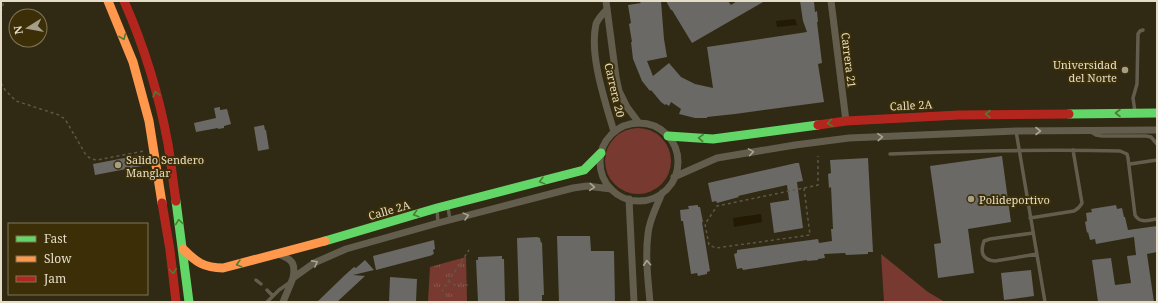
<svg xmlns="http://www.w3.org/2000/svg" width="1158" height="303" viewBox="0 0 1158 303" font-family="'Noto Serif',serif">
  <defs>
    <pattern id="park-tufts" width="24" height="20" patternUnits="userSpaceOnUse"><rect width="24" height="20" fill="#783a30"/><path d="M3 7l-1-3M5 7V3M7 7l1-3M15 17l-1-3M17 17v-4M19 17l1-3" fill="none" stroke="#8b564c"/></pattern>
  </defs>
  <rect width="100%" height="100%" fill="#302913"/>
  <path fill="#783a30" d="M605 161a33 33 0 1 1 66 0a33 33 0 1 1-66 0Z
    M881,254L928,292L945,302H884Z"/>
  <path fill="url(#park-tufts)" d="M466,257L467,302H428L430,267Z"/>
  <path fill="#231a03" d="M795,19L797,25L777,27L776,21Z
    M761,214L762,222L734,227L733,218Z"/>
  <path fill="#6a6966" d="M639,1H661L664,39L667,57L647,61L653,76L669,63L681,77L695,84L713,88L707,47L807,32L803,21L800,1H814L815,12L817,11L818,22H817L822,63L818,64L824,102L735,114L707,117V118H695L679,114L681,109L671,102L669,106L666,104L665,105L661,102L651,90L650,91L642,81L633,59L631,42H632L629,24L631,23L628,5L641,3Z
    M666,1H728L731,5L737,1H765L692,43L672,10H671Z
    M220,107V110L227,109L231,124L224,126V128L218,129V128L196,132L194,123L216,118L214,108Z
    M264,125L265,130H266L269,149L258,151L254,127Z
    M140,155L142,166L95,175L93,164Z
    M1002,156L1011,222L968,229L974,273L938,278L934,244L941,243L930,166Z
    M868,158L873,252H868V254L846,255L845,253L824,254L825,258L818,259V260L807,261V260L743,270L742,268L737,269L734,254L737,253V250L818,239L819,243L832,241L831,229H833L831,187L829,188L828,174L831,173L830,160Z
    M796,163H799L803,181L797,182L803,228L774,233L770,203L789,200L787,185L751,193L738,196L739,197L717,203L716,201L712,202L708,183Z
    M698,205V207H700L703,222H702L710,271L707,272V274L698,276L697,273L691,274L683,221H681L680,210L689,209L688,206Z
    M1116,205L1117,209L1122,208L1124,217H1125L1128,230L1157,226V252L1147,254L1154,302H1098L1092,260L1111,258L1115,285L1131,283L1127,256L1136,255L1134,237L1096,244L1095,239L1090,240L1088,232L1087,233L1085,222L1087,221L1086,213L1092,212L1091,209Z
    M557,236H590L591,251H614L615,302H559Z
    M537,237L540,238L541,243L542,242L544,295H542V302H519L517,238Z
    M434,240L435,249L433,250L434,254H432L433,255L376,270L373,256Z
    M502,256V259H504L505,301L478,302L476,260H478V257Z
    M365,260L374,270L353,275L365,276L337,302H317L345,275L354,267L356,268Z
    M1031,270L1034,296L1004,300L1001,273Z
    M390,277L417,279L416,302H389Z"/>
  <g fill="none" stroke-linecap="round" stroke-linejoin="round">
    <path stroke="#5c5749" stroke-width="1.5" stroke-dasharray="3 3" stroke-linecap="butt" d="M1,12L4,1
      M1,83L5,90L16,101L59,115L65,119L86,155L91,159L97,160L144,151
      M804,188L810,235L716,248L709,245L705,224L717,206L804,188L818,185V156
      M448,281L454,285H470
      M448,295L442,291L469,250"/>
    <path stroke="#625d4d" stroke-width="3.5" d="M1135,112L1133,98L1137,84L1138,34L1140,31L1143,30
      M1016,131L1045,302
      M1091,132L1096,135L1102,136H1146L1151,137L1157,144
      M890,154C967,151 1044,149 1120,151L1127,154L1128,158L1135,215C1140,224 1149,220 1157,219
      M1130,164L1157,160
      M448,207L450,220
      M437,209L438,223
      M1030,218L1074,211C1078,209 1080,207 1082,203L1073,150
      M1033,233L990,239L984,241C980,252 982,260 995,261L1037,254
      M256,280L261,284
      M267,290L273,296
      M267,302L279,290L289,283"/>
    <path stroke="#625d4d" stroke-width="7" d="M606,1L616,77L619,91L627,107L639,123
      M831,1L846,121
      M607,9C604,13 598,18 596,24C589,55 605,101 614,132
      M600 162a39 39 0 1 1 78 0a39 39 0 1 1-78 0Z
      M674,177L717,158L795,145L849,138L1016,131L1157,130
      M629,199L634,302
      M278,254C292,259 296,263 293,278
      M283,302L293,278L314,263L346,249L438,223L573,188L587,186L611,189
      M650,302C648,280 645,256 648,234C649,220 657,206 662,193"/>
    <path stroke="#63d668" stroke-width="9" d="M1069,114L1157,113
      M668,136L713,139L818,125
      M176,201L189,302
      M325,241L437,208L584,170L601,153"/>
    <path stroke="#ff974d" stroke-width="9" d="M108,1L133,62L149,121L162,203
      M183,249C196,262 204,268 223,268L325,241"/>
    <path stroke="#b3261e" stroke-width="9" d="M124,1C144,46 159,95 168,144C171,162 173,182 176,201
      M818,125L846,121L959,115L1069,114
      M162,203L170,250L176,302"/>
  </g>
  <defs><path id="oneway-chevron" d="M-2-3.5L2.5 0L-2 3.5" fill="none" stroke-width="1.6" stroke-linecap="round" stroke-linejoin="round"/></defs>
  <g stroke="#4e7a33">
    <use href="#oneway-chevron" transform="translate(123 37) rotate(68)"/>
    <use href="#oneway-chevron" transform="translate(156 94) rotate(-105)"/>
    <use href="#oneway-chevron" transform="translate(1118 113) rotate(180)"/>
    <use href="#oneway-chevron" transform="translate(988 114) rotate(180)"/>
    <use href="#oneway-chevron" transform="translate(830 123) rotate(172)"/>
    <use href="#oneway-chevron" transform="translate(701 138) rotate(-177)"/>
    <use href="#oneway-chevron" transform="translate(542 181) rotate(165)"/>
    <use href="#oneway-chevron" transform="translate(416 214) rotate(164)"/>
    <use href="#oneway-chevron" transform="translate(179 222) rotate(-98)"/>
    <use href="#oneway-chevron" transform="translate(239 264) rotate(165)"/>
    <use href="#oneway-chevron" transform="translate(173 271) rotate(83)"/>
  </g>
  <g stroke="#aaa391">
    <use href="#oneway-chevron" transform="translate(1038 131)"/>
    <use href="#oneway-chevron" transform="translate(880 137) rotate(-3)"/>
    <use href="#oneway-chevron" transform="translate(751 152) rotate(-9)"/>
    <use href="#oneway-chevron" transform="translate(592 187) rotate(4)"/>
    <use href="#oneway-chevron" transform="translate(466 216) rotate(-15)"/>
    <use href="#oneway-chevron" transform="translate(315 263) rotate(-28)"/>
    <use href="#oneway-chevron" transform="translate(647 263) rotate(-94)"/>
  </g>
  <g fill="#a69e89" stroke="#3c2f07" stroke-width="1.5">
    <circle cx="1125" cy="70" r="4"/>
    <circle cx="118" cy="165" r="4"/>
    <circle cx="971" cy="199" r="4"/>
  </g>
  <g text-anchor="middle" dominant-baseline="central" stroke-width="4" stroke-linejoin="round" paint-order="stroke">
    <g font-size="11" fill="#e5ddc8" stroke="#3c2f07">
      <text transform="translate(849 60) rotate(83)">Carrera 21</text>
      <text transform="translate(615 90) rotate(77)">Carrera 20</text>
      <text transform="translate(911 105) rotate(-3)">Calle 2A</text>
      <text transform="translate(389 210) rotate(-16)">Calle 2A</text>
    </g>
    <g font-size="11" fill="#e5ddc8" stroke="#3c2f07" text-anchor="start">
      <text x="1117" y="64" text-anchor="end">Universidad<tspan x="1117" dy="13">del Norte</tspan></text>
      <text x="126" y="159">Salido Sendero<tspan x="126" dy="13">Manglar</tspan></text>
      <text x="979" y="199">Polideportivo</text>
    </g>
  </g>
  <rect width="1158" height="303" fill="none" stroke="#e5ddc8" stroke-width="4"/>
  <rect x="8" y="223" width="140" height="72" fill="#3c2f07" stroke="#807554"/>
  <rect x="16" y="236" width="20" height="6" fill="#63d668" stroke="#807554"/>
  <text x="44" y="243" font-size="12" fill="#e5ddc8">Fast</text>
  <rect x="16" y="256" width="20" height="6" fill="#ff974d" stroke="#807554"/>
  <text x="44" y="263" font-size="12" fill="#e5ddc8">Slow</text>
  <rect x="16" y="276" width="20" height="6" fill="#b3261e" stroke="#807554"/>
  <text x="44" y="283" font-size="12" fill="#e5ddc8">Jam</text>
  <g transform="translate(28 28) rotate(259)"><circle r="19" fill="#3c2f07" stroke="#807554"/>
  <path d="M0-3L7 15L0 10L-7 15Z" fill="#a69e89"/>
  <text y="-6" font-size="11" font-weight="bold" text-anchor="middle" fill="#e5ddc8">N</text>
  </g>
</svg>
